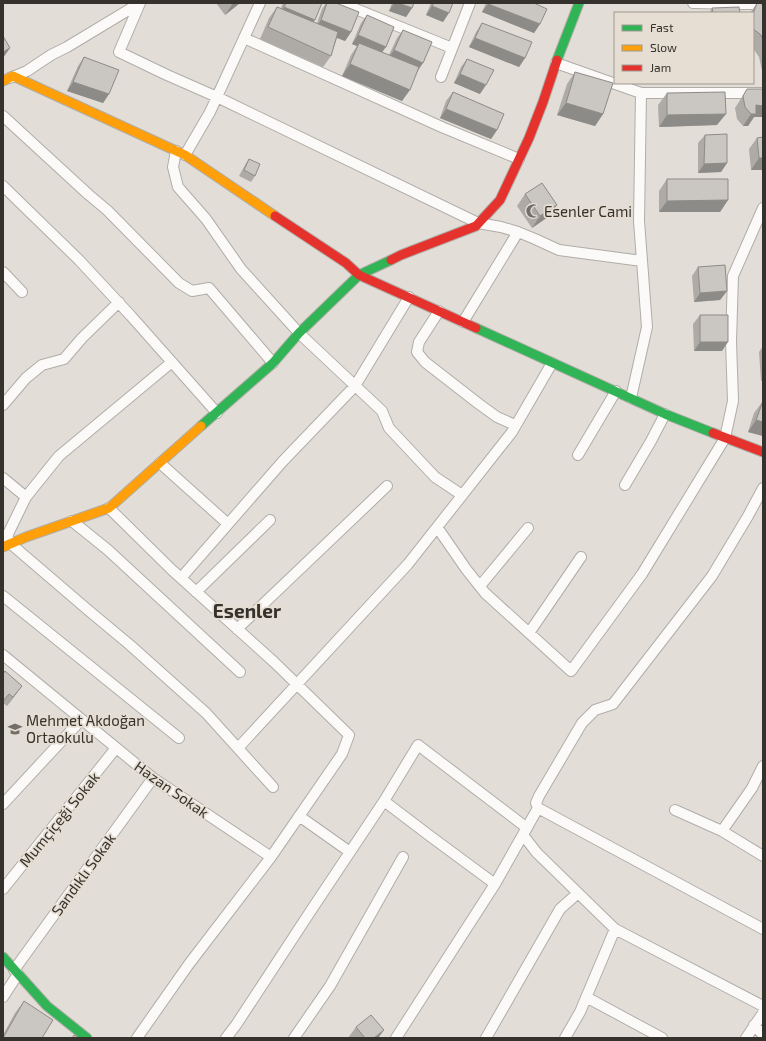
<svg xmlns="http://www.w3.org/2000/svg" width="766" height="1041" viewBox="0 0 766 1041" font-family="'Exo 2',sans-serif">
  <rect width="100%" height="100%" fill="#e2ddd7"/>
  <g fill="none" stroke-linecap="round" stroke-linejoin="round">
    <defs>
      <path id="street" d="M140,3L119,52L167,75L217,97L478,223L501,227L518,232L535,239L559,250L642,261
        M341,3L452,48
        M693,3L742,4H763
        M244,38L444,128L519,159
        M556,63L641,93H763
        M441,77L470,3
        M10,78L27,71L51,55L67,47L140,3
        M3,116L89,195L107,210L179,283L192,291L209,288L273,363
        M176,151L173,167L178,187L206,219L241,269L299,333L382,411L389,428L435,477L462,495
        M185,155L210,112L260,3
        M3,186L79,260L131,316L217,413
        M3,272L22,292
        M439,311L419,342L417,352L425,362L479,404L497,417L515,425
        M463,322L518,232
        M172,362L59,456L26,497L7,536L11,544L88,610L130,645L206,713L273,787
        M631,398L647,327L639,221L641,93
        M3,405L26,378L42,365L64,359L82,338L119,302
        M578,455L616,391
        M160,463L228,524
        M3,478L26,497
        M625,485L651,441L665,414
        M109,508L172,570L274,662L349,735L342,754L271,857L189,964L137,1038
        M72,521L108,550L240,672
        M437,527L466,569L485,593L571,671L642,574L725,438L733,401L731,341L733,276L763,208
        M181,578L283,461L355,386L409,297
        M480,586L528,528
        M196,592L270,520
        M3,596L179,738
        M237,629L387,486
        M529,633L581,557
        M3,655L153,778L271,857
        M238,748L408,564L512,432L552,363
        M384,801L430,836L495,884
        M3,804L81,720
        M538,808L536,803L539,796L582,723L595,710L613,704L712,576L748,516L763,488
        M675,810L722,831L763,856
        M299,816L350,852
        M722,831L752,788L763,766
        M523,835L537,853L615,929
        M3,889L116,748
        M14,970L153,778
        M3,997L18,974
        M586,997L662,1038
        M754,1025L763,1035
        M226,1038L236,1025L310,912L384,801L418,745L527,828
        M294,1038L330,986L403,857
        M396,1038L495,884L538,808L763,929
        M486,1038L560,909L578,893
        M565,1038L580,1012L615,929L763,1006
        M746,1038L763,1013"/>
      <path id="fast" d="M557,60L579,3
        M476,328L665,414L713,433
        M201,426L273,363L299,333L359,275L391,260
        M3,957L47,1006L87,1038"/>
      <path id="slow" d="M3,81L13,76L185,155L275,216
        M3,547L26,537L109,508L201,426"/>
      <path id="jam" d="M275,216L346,263L359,275L476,328
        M391,260L401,255L476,226L500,200L529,138L543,102L557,60
        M713,433L763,452"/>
    </defs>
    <use href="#street" stroke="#b0ada8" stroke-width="12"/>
    <use href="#fast" stroke="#b0ada8" stroke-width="11"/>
    <use href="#slow" stroke="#b0ada8" stroke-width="11"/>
    <use href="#jam" stroke="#b0ada8" stroke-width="11"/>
    <use href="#street" stroke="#fbfaf9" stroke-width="10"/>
    <use href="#fast" stroke="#30b455" stroke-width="9"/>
    <use href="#slow" stroke="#ff9f0a" stroke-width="9"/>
    <use href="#jam" stroke="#e5322d" stroke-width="9"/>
  </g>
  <path fill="#aeaaa6" d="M216,3H240L225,15Z
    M283,3H322L313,22L317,23L322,9L326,3H336L351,32L345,41L337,38L331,56L323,67L260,39L269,18L277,7L281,8Z
    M392,3H414L412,8L406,17L389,11Z
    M431,3H453L443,22L426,15Z
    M486,3H534L540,24L534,33L482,12Z
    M757,3H760L763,5V75L759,57L753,48V13H750Z
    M712,8L740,13H709Z
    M367,15L382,52L389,55L397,38L403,30L417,72L402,101L342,76L351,55L357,46L352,44L361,23Z
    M482,23L525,58L519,67L469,47L476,32Z
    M84,57L109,94L103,103L67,91L78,66Z
    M467,59L480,94L454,83L461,67Z
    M575,72L603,114L595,126L557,115L567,84Z
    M747,89H763V117H754L748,126H743L737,119L735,108Z
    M453,92L497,130L491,139L440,118L446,101Z
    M667,93L717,125L659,127L658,105Z
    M705,135L727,163L721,172L698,173V143Z
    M757,138L763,170H751L749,149Z
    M249,159L255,176L251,182L239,176L245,165Z
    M667,179L728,200L720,212H659V191Z
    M525,194L557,205L548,217L532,228L517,206Z
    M698,267L727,291L720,300L694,302L692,276Z
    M700,315L722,351H694L693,324Z
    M763,346V381H761L759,352Z
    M763,401V436L748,432L754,413Z
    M3,674L22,686L7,706L3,703Z
    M24,1001L3,1038V1035L15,1013Z
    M356,1027L384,1030L378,1038H348Z"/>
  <path fill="#8d8b87" d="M233,3H240L225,15Z
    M394,3H398L412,8L406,17L389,11Z
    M488,4L540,24L534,33L482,12Z
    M432,6L449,13L443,22L426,15Z
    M284,7L315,20L308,29L278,16Z
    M321,20L351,32L345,41L315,29Z
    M358,35L386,47L380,55L359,43L357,46L352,44Z
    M475,38L525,58L519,67L469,47Z
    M10,48L3,58V52Z
    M394,50L423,63L417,72L387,59Z
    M350,64L410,90L402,101L342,76Z
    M460,74L486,85L480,94L454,83Z
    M73,82L109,94L103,103L67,91Z
    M566,103L603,114L595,126L557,115Z
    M756,105L763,106V117H754L748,126H743L751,114Z
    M446,109L497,130L491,139L440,118Z
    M726,114L717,125L659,127L667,115Z
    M759,158H763V170H751Z
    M727,163L721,172L698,173L704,164Z
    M728,200L720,212H659L667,201Z
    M557,205L548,217L532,228L540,216Z
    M727,291L720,300L694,302L700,293Z
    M700,342H728L722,351H694Z
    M756,420L763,422V436L748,432Z
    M22,686L7,706L13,697Z
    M384,1030L378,1038H374Z"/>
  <path fill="#cac6c1" stroke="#8d8b87" d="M286,3H322L315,20L284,7Z
    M327,3H336L359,12L351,32L321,20Z
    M398,3H414L412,8Z
    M434,3H453L449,13L432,6Z
    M488,3H534L547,9L540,24L488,4Z
    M757,3H760L763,5V39L760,34L753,29V14Z
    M277,7L338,32L331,56L268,27Z
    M739,7L740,13H713L712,8Z
    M367,15L394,27L386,47L358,35Z
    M482,23L532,42L525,58L475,38Z
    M403,30L432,42L423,63L394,50Z
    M3,36L10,48L3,52Z
    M359,43L419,67L410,90L350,64Z
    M84,57L119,70L109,94L73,82Z
    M467,59L494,70L486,85L460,74Z
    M575,72L613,83L603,114L566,103Z
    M747,89H763V106L756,105V114H751L745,107L743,96Z
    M453,92L504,114L497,130L446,109Z
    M725,92L726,114L667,115V93Z
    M727,134V163L704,164L705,135Z
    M763,137V158H759L757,138Z
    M249,159L260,164L255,176L244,170Z
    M667,179H728V200L667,201Z
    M542,183L557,205L540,216L525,194Z
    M725,265L727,291L700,293L698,267Z
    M700,315H728V342H700Z
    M763,401V422L756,420Z
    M5,671L22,686L13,697L9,694L3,701V674Z
    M24,1001L53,1020L42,1038H3Z
    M371,1015L384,1030L374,1038H365L356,1027Z
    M74,1035L80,1038H72Z"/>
  <defs>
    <symbol id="mosque-bare" viewBox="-9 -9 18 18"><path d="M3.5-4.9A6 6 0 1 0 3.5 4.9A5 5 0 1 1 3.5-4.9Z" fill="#726e69" stroke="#e6ded3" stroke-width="2.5" paint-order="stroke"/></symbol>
    <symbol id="school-bare" viewBox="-9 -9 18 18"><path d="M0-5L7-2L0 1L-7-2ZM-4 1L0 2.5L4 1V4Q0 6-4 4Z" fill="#726e69" stroke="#e6ded3" stroke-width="2.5" paint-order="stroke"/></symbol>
  </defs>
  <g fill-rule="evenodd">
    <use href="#mosque-bare" x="523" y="201" width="20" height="20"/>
    <use href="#school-bare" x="5" y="719" width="20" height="20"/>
  </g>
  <g text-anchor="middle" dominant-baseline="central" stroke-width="3.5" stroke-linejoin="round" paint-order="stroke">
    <g font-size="15" fill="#35322e" stroke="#e6ded3" text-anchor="start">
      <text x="544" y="211">Esenler Cami</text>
      <text x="26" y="720">Mehmet Akdoğan<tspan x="26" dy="17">Ortaokulu</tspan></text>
    </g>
    <g font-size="15" fill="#35322e" stroke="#e6ded3">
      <text transform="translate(172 789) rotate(35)">Hazan Sokak</text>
      <text transform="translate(59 819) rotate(-51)">Mumçiçeği Sokak</text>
      <text transform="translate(83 874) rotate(-54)">Sandıklı Sokak</text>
    </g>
    <g font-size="19" font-weight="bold" fill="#35322e" stroke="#e6ded3">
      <text x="247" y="610">Esenler</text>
    </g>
  </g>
  <rect width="766" height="1041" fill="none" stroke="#35322e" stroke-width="8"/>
  <rect x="614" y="12" width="140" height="72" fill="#e6ded3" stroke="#9f9991"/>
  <rect x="622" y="25" width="20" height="6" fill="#30b455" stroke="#9f9991"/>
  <text x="650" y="32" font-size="12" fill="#35322e">Fast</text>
  <rect x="622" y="45" width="20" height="6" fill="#ff9f0a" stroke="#9f9991"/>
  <text x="650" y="52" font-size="12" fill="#35322e">Slow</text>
  <rect x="622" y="65" width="20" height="6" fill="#e5322d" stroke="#9f9991"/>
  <text x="650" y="72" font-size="12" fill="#35322e">Jam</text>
</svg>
